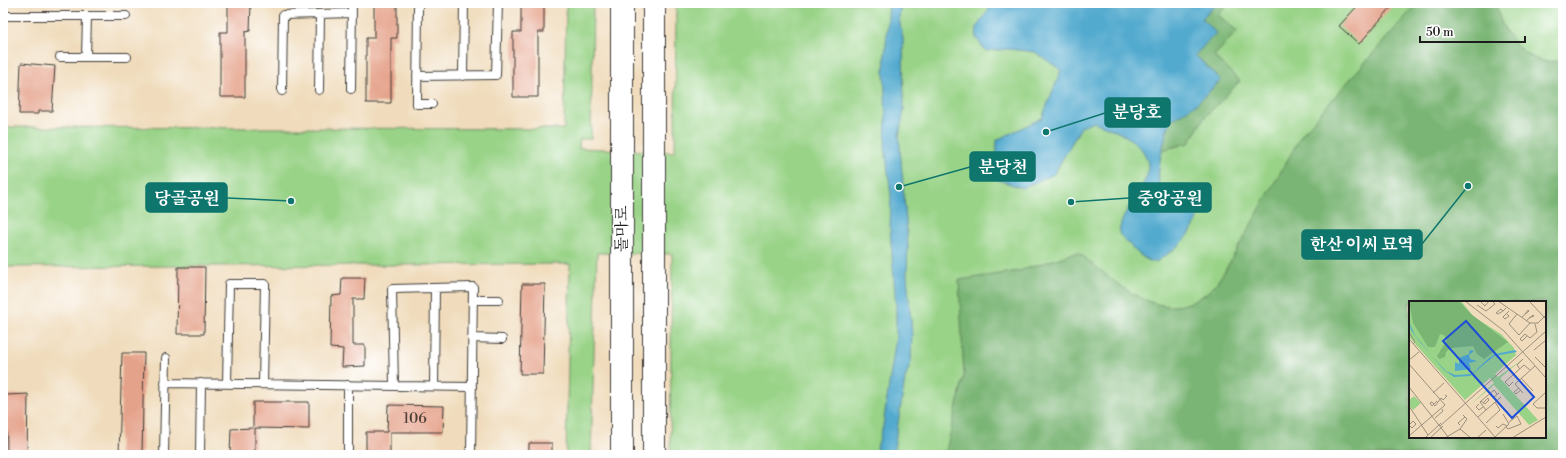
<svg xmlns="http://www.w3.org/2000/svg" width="1566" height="458" viewBox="0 0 1566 458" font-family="'Libre Bodoni','Noto Serif KR',serif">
  <rect width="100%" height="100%" fill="#fff"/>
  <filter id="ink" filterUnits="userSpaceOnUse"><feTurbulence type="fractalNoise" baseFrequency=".025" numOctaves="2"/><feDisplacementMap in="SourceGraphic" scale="8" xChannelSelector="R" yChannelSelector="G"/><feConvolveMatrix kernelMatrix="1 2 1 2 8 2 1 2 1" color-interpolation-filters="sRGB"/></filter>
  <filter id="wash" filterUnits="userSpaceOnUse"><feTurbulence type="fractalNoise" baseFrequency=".012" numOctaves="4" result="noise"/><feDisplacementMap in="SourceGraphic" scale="16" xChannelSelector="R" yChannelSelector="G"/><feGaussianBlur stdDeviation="0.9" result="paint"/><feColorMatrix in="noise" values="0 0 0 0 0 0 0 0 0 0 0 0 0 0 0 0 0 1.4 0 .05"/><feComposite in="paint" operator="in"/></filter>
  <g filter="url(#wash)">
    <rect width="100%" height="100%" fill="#f0dcbc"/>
    <path fill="#99d387" stroke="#5a7852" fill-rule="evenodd" d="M566,3H593L591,139H580L579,148L675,152L676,3H1563V455H670L672,254L597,253L591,455H566L570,264L3,267V127L564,129ZM1410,302H1545V437H1410Z"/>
    <path fill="#7ab574" stroke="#4b6848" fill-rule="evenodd" d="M1217,3H1229L1218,15L1237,31L1214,56L1240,81L1204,118L1189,143L1162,150L1170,121L1196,104L1221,80L1195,55L1202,19Z
      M1414,3H1496C1499,27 1515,50 1538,60C1545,62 1556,61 1563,61V455H945L964,376L959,280L1019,271L1078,252C1115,281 1163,332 1210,290C1216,285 1220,277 1225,271L1302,134L1414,7ZM1410,302H1545V437H1410Z"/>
    <path fill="#52aacf" stroke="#376376" d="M889,3H901L899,18L903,38L904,110L899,136L908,245L907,275L912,333L911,362L905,379L893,455H875L883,426L896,337V306L890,229L891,195L885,148L886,118L884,71Z
      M993,3H1217L1202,19L1216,33L1195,55L1221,80L1196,104L1170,121C1164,143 1143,203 1180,208C1187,203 1191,199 1199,206C1198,234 1178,247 1156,262C1142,262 1129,243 1119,234C1120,221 1126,212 1133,200C1137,193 1144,184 1147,176C1155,144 1117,131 1094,122L1081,127L1054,174L1022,188L996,179L997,140L1042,118L1061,70L1035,52L1008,49L986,51L976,38L977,27Z"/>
    <g id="blocks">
      <path fill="#e5a28a" d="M228,3H251L250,31L245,32V97H220V32H228Z
        M374,3H397V38H391V103H366V38H374Z
        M521,3H544V32H538V97H513V32H521Z
        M1360,3H1395L1359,44L1339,26Z
        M21,63L55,66L52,111H38V114H19Z
        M178,267H205L204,334H177Z
        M342,278H365L364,299H353V345H365V366L342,367L343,349L330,348L331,296L341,295Z
        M522,284H545L543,374H520Z
        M122,353H144L142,455H119Z
        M28,394L27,455H7L6,395Z
        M253,402H309V429L255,428V455H230L231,429L253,428Z
        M388,405L444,406L443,432H390V455H366V432H387Z
        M529,443H552V455H529Z"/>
    </g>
  </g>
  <g filter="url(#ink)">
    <use href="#blocks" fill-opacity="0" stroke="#3c3934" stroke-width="1"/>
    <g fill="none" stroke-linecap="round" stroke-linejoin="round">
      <defs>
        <path id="service" d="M418,3L417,104H432
          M3,16H126
          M60,57H127
          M86,57L87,16
          M417,76L496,75L498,3
          M463,76L464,3
          M351,89L352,3
          M319,90L320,14
          M282,91L283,15L352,13
          M473,300H499
          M472,338L502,339
          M165,383L472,387
          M227,384L229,284H265L263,384
          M348,385V455
          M394,386L392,289L473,287L471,455
          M434,386L435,288
          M164,455L166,358
          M200,455L201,383"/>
        <path id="primary" d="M622,455V3
          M654,455V3"/>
      </defs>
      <use href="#service" stroke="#3c3934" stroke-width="10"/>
      <use href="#primary" stroke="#3c3934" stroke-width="24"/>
      <use href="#service" stroke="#fff" stroke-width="8"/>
      <use href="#primary" stroke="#fff" stroke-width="22"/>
    </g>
  </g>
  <g text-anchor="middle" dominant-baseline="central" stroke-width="3" stroke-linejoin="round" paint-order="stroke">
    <g font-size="14" fill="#4e3e38">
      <text x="415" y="419">106</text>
    </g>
    <g font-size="16" fill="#1c1c1c" stroke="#fff">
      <text transform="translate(622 229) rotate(-90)">돌마로</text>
    </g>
  </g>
  <g transform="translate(1409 301)">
    <rect width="137" height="137" fill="#f0dcbc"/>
    <path d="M0,0H52L65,16L92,33L105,47L107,54L86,73L89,76L115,57L91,77L129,119L120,124L85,84L60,105L85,82L81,77L56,99L0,36ZM5,95L12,102L4,109L0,104V99Z" fill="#99d387"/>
    <path d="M0,0H50L62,13L99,41L75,58L68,53L64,45L41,47L37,51L36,56L30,58L28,55L38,39L35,34L31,33L26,46H19L4,22Z" fill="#7ab574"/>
    <path d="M0,21L6,34L23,55L37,70L46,74L63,73L79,58L86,53L106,49L108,51L85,55L61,75L45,76L35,69L11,41L2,29ZM61,49L65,50L60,54L61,58L68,60L60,62L62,68L46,70V61L50,63V57L60,53Z" fill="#52aacf"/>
    <path fill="none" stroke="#9b8f7c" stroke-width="1" d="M56,0L95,30L137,77M89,0L121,22H129L137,14M120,0L137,18M72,1L76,5L80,0M68,4L77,10L86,3L83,0M94,10L92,8L87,12L89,13L94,10L97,7M98,13L100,15L96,18L94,16L100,10M108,13L100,23L110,34L121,22M113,16L120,10L119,9L116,13M117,20L124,14L125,15L120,17M0,31L6,41L4,43M118,35L113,40L111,38L116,33L121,37L128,31L126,23M0,38L87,137M125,49L137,39M126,56L137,67M0,59L10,51M0,63L36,104L0,135M111,68L108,64L114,58M112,77L124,90M104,81L100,85L96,81L115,64L121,69M106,83L126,65M106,83L114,92M0,86L40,137M110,87L105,91L107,93L112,89M137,91L124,103L128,107H137M24,92L35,82M81,92L85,96L90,92M72,100L76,103L80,99L79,97L74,102M24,103L26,105L32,97L34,99L38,95L36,94M25,103L23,101L21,102L23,105L28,100M70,103L67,106L70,109L74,106M0,105L19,134M77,109L71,101L85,89L88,93M69,116L92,96M26,117L34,110L33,108M4,120L7,123L3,127L0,124ZM77,122L91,109L86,101M51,124L49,122L56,116M31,125L137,30M87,125L89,127L94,123L98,125M97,126L99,128L112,123L108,115L100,121M51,128L58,118L54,114M86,136L100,123L94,113M16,137L32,122M21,137L34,125M36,137L51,128L62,137M68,137L77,129M103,137L137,116"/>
    <path fill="#1d4ed8" fill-opacity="0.15" stroke="#1d4ed8" stroke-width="2" d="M57,20L125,96L103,117L34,40Z"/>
    <rect width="137" height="137" fill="none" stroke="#1c1c1c" stroke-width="2"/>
  </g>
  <path fill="none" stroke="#0f766e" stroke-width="1.5" d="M1046 132L1105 113M899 187L970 167M1071 202L1129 198M291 201L227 198M1468 186L1422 244"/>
  <g fill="#0f766e" stroke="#fff" stroke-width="1.5">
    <circle cx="1046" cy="132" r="4"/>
    <circle cx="899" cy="187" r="4"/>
    <circle cx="1071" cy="202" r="4"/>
    <circle cx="291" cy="201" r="4"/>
    <circle cx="1468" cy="186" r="4"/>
  </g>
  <g fill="#0f766e" stroke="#0f766e" stroke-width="1.5">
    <rect x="1105" y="98" width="65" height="29" rx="4"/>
    <rect x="970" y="152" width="65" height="29" rx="4"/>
    <rect x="1129" y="183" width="82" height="29" rx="4"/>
    <rect x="146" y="183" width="81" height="29" rx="4"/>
    <rect x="1302" y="230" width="120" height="29" rx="4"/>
  </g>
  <g font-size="17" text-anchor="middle" font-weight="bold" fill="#fff">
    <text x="1137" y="118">분당호</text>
    <text x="1003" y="173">분당천</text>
    <text x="1170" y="204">중앙공원</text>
    <text x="187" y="204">당골공원</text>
    <text x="1362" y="250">한산 이씨 묘역</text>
  </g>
  <rect width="1566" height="458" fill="none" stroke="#fff" stroke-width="16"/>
  <path d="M1420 36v6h105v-6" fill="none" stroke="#1c1c1c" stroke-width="2"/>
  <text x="1426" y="36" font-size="12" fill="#1c1c1c" stroke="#ffffff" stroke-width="3" paint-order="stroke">50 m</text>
</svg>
